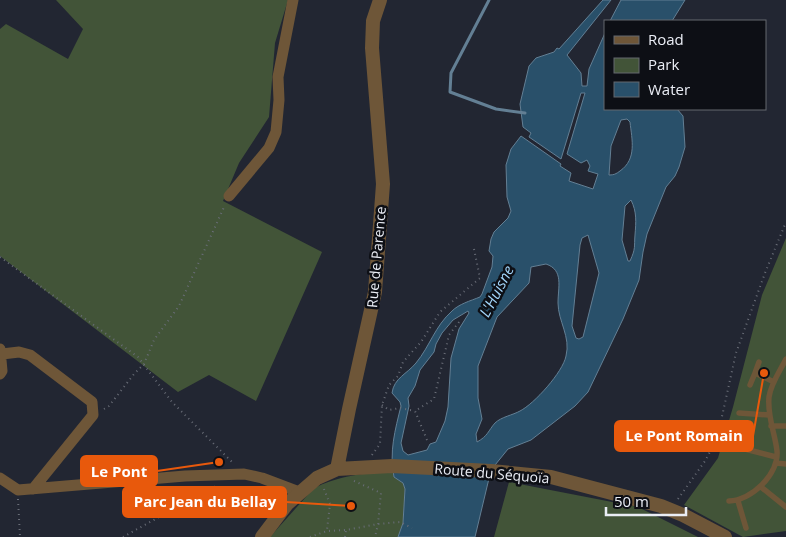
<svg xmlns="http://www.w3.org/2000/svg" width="786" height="537" viewBox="0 0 786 537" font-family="'Open Sans',sans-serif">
  <rect width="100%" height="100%" fill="#222632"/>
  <path fill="#425438" d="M56,0H288L275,43L269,117L239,163L223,201L322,252L256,401L209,375L178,392L0,256V29L6,24L68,59L83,29Z
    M786,238V531L743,537L684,505L718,458L733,407L762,295Z
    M392,470L394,477L403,483L405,489L403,523L398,537H270L313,489C335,476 368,473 392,470Z
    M509,482L638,507L698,537H494Z"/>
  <path fill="#29506a" stroke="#637f94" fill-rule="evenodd" d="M603,0H611L567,55L581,73L582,86H587L589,69L605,33V109H677L683,116L685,147L679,167L675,176L666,187L647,234L643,252L639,280L623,319L588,392L575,406L531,440L508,449L491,470L475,537H398L403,523L405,489L403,483L394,477C389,452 395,430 401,406L400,402L392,393C394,378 407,374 416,363C430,346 435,326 452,311C459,304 470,301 480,297L482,294L492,267L493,256L489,251L491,239L494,232L508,218L511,211L507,197L506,165L511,149L521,136L561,164L560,166L571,173L569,181L593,189L598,174L588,171L590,166L587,160L581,163L567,154L585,93H581L561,159L529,137L531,133L523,127L520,104L529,66L536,58L554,52L557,48L559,49ZM627,119L630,122C632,140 637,159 620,171C616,174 614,175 609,175L611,146L621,120ZM631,200C637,212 636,222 635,235C634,247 636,248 630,261H628L622,240L625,206ZM588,235L599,273L583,337L579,339L576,338L572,326L580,245L582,238ZM546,264C564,270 558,287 558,303C558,321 571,337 566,356C563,372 534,404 520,411C513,415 501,417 495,423C488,431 488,436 477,442L476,434L482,419L478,398V366L497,317L529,283L531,267ZM468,311L469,313L459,329L451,358L448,407L445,421L436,442L430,444L427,450L408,455L403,451L401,443L409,406L408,398L415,386L420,370L434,352L436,344L442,333L453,320Z
    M621,0H685L672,21H610Z"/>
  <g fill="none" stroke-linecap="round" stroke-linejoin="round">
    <path stroke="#637f94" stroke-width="3" d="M489,0L451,73L450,92L496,109L525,113"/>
    <path stroke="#696d77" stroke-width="2" stroke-dasharray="1 4" stroke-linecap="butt" d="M0,257L138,357L172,402L234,464
      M382,405L389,410L400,408L415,411
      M104,409L109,406L134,374L144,364L154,340L179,306L225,205
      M427,440L415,411L434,399L449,335L459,322
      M372,455L380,444L382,405L389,385L398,376L403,362L421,342L440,312L480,278L474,249
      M354,481L381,493L378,524L375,537
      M324,489L330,504L327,530
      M18,499L20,537
      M678,499L705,461L717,439L736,353L765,273L786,222
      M123,537L215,486
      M310,537L327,531L346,530L378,524L400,522L412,528
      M345,537L346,530"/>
    <path stroke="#6e5638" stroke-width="5.5" d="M759,362L755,373L774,382
      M750,385L755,373
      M739,413L769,415
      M771,426H786
      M745,449L776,457
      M776,463L786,464
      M761,487L786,507
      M729,501C751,501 779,474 777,451C775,433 767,416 769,397C771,383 780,371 786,359
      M738,501L746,528"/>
    <path stroke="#6e5638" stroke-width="11" d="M229,196L269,148L276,132L279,100L278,77L293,0
      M0,349L2,371L0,374
      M2,354L19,352L30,355L92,402L93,415L33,489
      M0,478L18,490L185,476L244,474L262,478L299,492"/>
    <path stroke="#6e5638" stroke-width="14" d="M337,469L349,409L375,292L383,184L372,48L373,21L380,0
      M262,537L287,504L317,478L337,469L392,466L491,471L551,477L661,506L683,515L725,537"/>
  </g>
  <g text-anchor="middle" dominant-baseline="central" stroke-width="5" stroke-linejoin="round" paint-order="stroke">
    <g font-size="14" fill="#eaedf5" stroke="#0d0f15">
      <text transform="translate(376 257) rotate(-85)">Rue de Parence</text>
      <text transform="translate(492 473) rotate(5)">Route du Séquoïa</text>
    </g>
    <g font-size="15" font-style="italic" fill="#a2d5fa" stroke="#0d0f15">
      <text transform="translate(496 291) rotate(-62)">L'Huisne</text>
    </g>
  </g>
  <path fill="none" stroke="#e8590c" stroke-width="2" d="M764 373L753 436M219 462L157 471M351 506L286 502"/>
  <g fill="#e8590c" stroke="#0d0f15" stroke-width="2">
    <circle cx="764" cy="373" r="5"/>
    <circle cx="219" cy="462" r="5"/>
    <circle cx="351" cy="506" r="5"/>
  </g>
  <g fill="#e8590c" stroke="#e8590c" stroke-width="2">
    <rect x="615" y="421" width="138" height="30" rx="5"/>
    <rect x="81" y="456" width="76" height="30" rx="5"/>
    <rect x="123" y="487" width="163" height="30" rx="5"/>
  </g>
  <g font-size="15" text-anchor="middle" font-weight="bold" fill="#fff">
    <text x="684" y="441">Le Pont Romain</text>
    <text x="119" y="477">Le Pont</text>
    <text x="205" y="507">Parc Jean du Bellay</text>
  </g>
  <rect x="604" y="20" width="162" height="90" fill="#0d0f15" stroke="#65686f"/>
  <rect x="614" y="36" width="25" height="8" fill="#6e5638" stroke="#65686f"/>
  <text x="648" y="45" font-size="15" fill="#eaedf5">Road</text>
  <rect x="614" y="58" width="25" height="15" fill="#425438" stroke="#65686f"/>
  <text x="648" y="70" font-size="15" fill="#eaedf5">Park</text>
  <rect x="614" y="82" width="25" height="15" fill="#29506a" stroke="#65686f"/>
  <text x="648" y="95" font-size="15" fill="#eaedf5">Water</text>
  <path d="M606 507v8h80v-8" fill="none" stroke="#eaedf5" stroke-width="2.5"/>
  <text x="614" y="507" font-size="15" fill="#eaedf5" stroke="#0d0f15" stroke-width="4" paint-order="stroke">50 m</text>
</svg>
